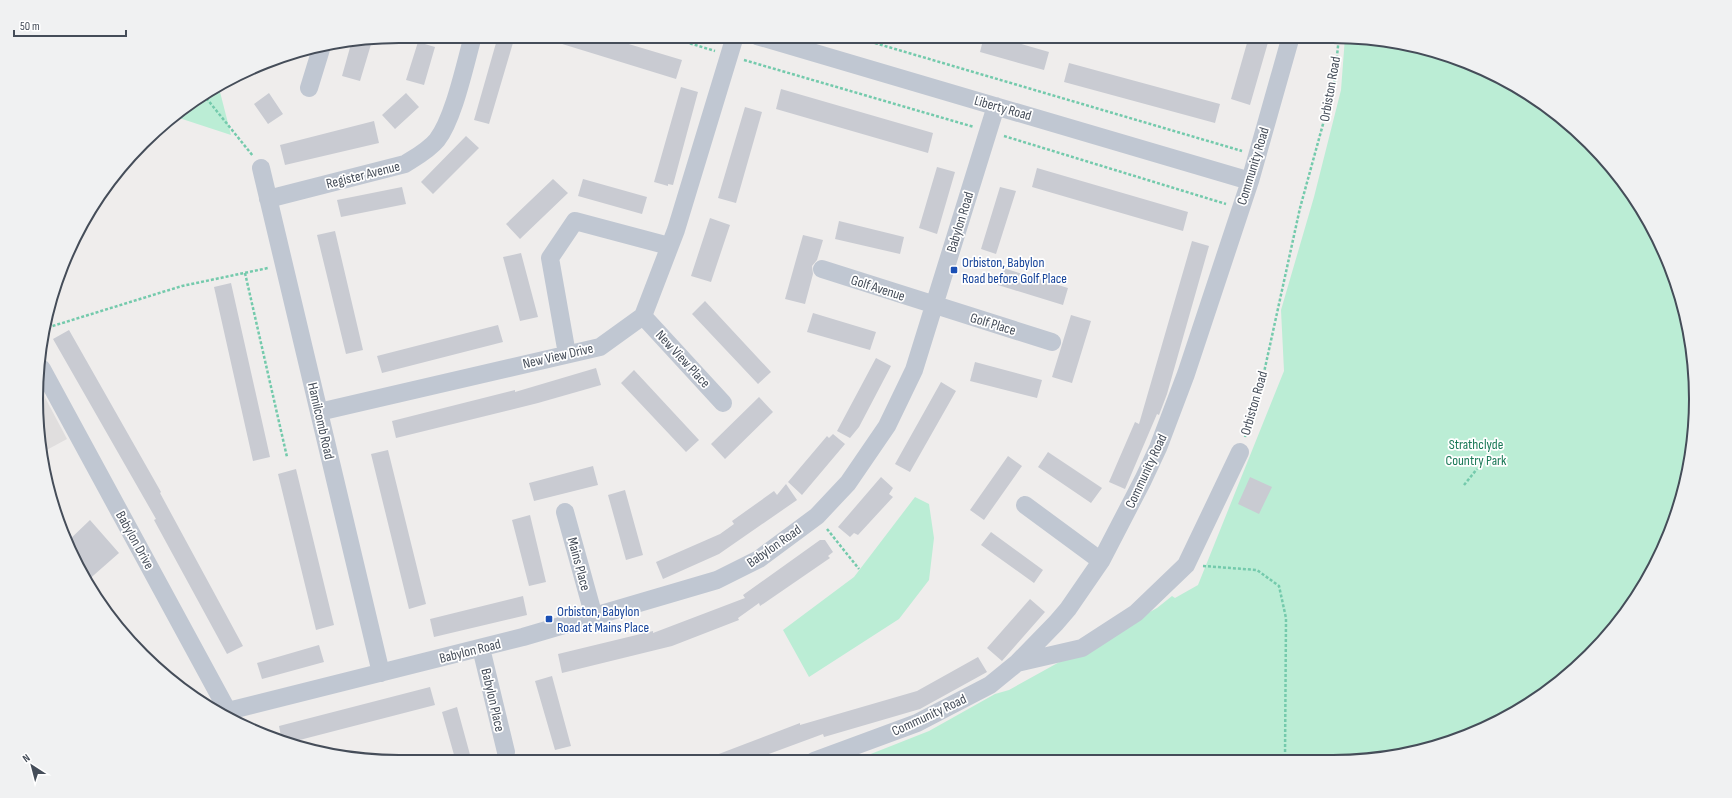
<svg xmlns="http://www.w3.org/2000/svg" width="1732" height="798" viewBox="0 0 1732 798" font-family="'Sofia Sans Condensed',sans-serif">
  <rect width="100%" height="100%" fill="#efedec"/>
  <path fill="#e0dede" d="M41,390L67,439L41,453L39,447Z"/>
  <path fill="#bbedd5" d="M1345,37L1404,43L1472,64L1534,97L1590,142L1635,197L1668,260L1689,328L1696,399L1689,470L1668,538L1621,620L1554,687L1472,734L1381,759L853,761L929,731L995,694L1009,690L1157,608L1172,596L1175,598L1198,585L1284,371L1281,310L1314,197L1341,90Z
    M218,84L231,135L173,116L218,85Z
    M915,497L929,504L934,538L929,580L899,619L809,677L783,630L854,577Z"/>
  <path fill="#c9cbd2" d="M498,36H515L489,124L474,120Z
    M546,36H602L682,60L676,79L546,39Z
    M984,36H993L1049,52L1044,70L980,52Z
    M1249,36H1258L1269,39L1250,105L1231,99Z
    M372,41L360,81L342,76L351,44Z
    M418,42L435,47L424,85L406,80Z
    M1069,63L1220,104L1215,123L1064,82Z
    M681,87L698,92L673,185L668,184V186L654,182Z
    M781,89L933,133L928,153L776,109Z
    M269,93L283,114L268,124L254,104Z
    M406,93L419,107L395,129L382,115Z
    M745,107L762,112L736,203L718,198Z
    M374,121L379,143L285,165L280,145Z
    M466,136L479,148L433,194L421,182Z
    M937,167L955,172L937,234L919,228Z
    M1037,168L1188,212L1183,231L1032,187Z
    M553,179L568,193L520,239L506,224Z
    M583,179L647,197L642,214L578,196Z
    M402,187L406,204L341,217L337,200Z
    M1000,187L1016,191L996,254L981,249Z
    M710,218L730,225L711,282L691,276Z
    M839,221L904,237L900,254L835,239Z
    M335,231L363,350L346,354L317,235Z
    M803,235L823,240L817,260L812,266L813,274L805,304L785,299Z
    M1192,241L1209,246L1167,394L1159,415L1157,414L1125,489L1109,482L1135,422L1139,424Z
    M521,253L538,317L520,321L503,257Z
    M1003,268L1068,288L1063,305L998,285Z
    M231,283L270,457L253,461L214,287Z
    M705,301L771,372L758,384L692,314Z
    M813,313L876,332L870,350L807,332Z
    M1071,315L1091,321L1072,383L1052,377Z
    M498,325L503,342L382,373L377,356Z
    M69,330L161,492L160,493L243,646L227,654L154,520L156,519L53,339Z
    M876,358L891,366L859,427L850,438L837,431Z
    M975,362L1042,380L1037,398L970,381Z
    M596,368L601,385L538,403L396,438L392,421L515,390V392Z
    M634,370L699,440L686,452L621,383Z
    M941,382L956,391L910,472L895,464Z
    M759,397L773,412L725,459L711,444Z
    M833,434L845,444L802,495L788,482L827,436L829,438Z
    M388,450L426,604L409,609L371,454Z
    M1048,452L1102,488L1091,503L1038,467Z
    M1008,456L1022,466L984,520L970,510Z
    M593,466L598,485L534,501L529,483Z
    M296,469L334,625L316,630L278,474Z
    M881,477L893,488L889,494L893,497L858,535L854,533L850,537L838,527Z
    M1250,477L1272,487L1259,514L1238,504Z
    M786,484L797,500L719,554L663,579L656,562L720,534L734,524L732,521L774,491L777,495Z
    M625,490L643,555L626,560L608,495Z
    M530,515L546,582L529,586L512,520Z
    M90,520L119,553L86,582L67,542Z
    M991,532L1043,570L1034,583L981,545Z
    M820,540H825L833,552L828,556L830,558L760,606L759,603L738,618L739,620L672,646L562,673L558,654L653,631V633L745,598L743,595Z
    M523,596L527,615L434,637L430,619Z
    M1030,599L1045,612L1002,661L987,648Z
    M319,645L324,662L262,679L257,663Z
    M978,657L987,672L920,709L824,737L823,734L750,761H704L703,760L800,723V725L917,691Z
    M552,676L571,746L555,750L535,681Z
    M430,687L435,705L288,743L282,741L279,726Z
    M457,707L472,762H456L442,712Z"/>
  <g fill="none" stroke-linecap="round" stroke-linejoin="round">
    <path stroke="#74caac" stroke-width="2.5" stroke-dasharray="3 2" stroke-linecap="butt" d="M666,36L715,51
      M851,36L1242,151
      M744,60L974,127
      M206,93L207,99L253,156
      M1004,136L1226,204
      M245,273L287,457
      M43,329L182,286L268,268
      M1245,437L1263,377L1300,208L1334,84L1339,37
      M1464,485L1477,469
      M827,529L859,569
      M1203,566L1257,570L1279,586L1286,618L1285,759"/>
    <path stroke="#c0c7d2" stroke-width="18" d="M757,36L1250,181
      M309,88L321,49
      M261,168L381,673
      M268,199L405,164C416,157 429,150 437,140C454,118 465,64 473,36
      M822,269L1052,342
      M643,316L723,403
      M567,354L550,258L575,221L669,246
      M42,369L231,717
      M319,412L600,347L643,316L676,230L735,36
      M1025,505L1101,561
      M565,512L594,617
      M481,648L506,752
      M1017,663L1082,648L1136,613L1186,565L1240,452
      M224,712L523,637L717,580L759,559L817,516L848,483L887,426L914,370L996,106
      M814,761L917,723L990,685L1017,663L1056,623L1068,609L1101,561L1143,480L1158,448L1186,374L1250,181L1291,36"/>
  </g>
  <g fill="#1a4fb4" stroke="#fff" stroke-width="1.5">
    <rect x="950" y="266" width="8" height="8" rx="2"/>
    <rect x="545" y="615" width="8" height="8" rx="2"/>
  </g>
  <g text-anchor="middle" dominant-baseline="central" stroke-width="3.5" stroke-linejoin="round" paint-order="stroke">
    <g font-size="14" fill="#454d59" stroke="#fff">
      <text transform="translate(1330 89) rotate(-80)">Orbiston Road</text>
      <text transform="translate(1003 108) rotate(16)">Liberty Road</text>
      <text transform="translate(1253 166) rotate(-73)">Community Road</text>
      <text transform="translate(363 175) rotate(-14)">Register Avenue</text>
      <text transform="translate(960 222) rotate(-73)">Babylon Road</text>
      <text transform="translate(878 288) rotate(18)">Golf Avenue</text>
      <text transform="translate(993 324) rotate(17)">Golf Place</text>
      <text transform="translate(558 356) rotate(-13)">New View Drive</text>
      <text transform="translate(683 359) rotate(47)">New View Place</text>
      <text transform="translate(1254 403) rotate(-74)">Orbiston Road</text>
      <text transform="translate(321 421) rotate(77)">Hamilcomb Road</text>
      <text transform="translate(1146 471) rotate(-65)">Community Road</text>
      <text transform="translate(135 540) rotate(61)">Babylon Drive</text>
      <text transform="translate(774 546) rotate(-35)">Babylon Road</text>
      <text transform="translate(579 564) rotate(75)">Mains Place</text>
      <text transform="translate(470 651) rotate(-14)">Babylon Road</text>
      <text transform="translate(493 700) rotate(77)">Babylon Place</text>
      <text transform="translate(929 715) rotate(-25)">Community Road</text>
    </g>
    <g font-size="14" fill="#164399" stroke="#fff" text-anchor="start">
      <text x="962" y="262">Orbiston, Babylon<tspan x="962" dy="16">Road before Golf Place</tspan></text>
      <text x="557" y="611">Orbiston, Babylon<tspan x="557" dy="16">Road at Mains Place</tspan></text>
    </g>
    <g font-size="14" fill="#197856" stroke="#fff">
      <text x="1476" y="444">Strathclyde<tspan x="1476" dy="16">Country Park</tspan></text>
    </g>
  </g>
  <path d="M0 0H1732V798H0ZM399 43H1333A356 356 0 0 1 1689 399V399A356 356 0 0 1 1333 755H399A356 356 0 0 1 43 399V399A356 356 0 0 1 399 43Z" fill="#f0f1f2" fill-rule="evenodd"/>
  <path fill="none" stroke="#454d59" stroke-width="2" d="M399 43H1333A356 356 0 0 1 1689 399V399A356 356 0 0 1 1333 755H399A356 356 0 0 1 43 399V399A356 356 0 0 1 399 43Z"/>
  <g transform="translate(32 766) rotate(324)" stroke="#ffffff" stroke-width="3" paint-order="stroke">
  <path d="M0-3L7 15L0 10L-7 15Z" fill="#454d59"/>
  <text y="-6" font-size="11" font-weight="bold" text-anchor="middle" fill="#454d59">N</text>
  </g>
  <path d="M14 30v6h112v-6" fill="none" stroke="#454d59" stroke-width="2"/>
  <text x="20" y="30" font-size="12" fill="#454d59" stroke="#ffffff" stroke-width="3" paint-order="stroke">50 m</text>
</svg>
